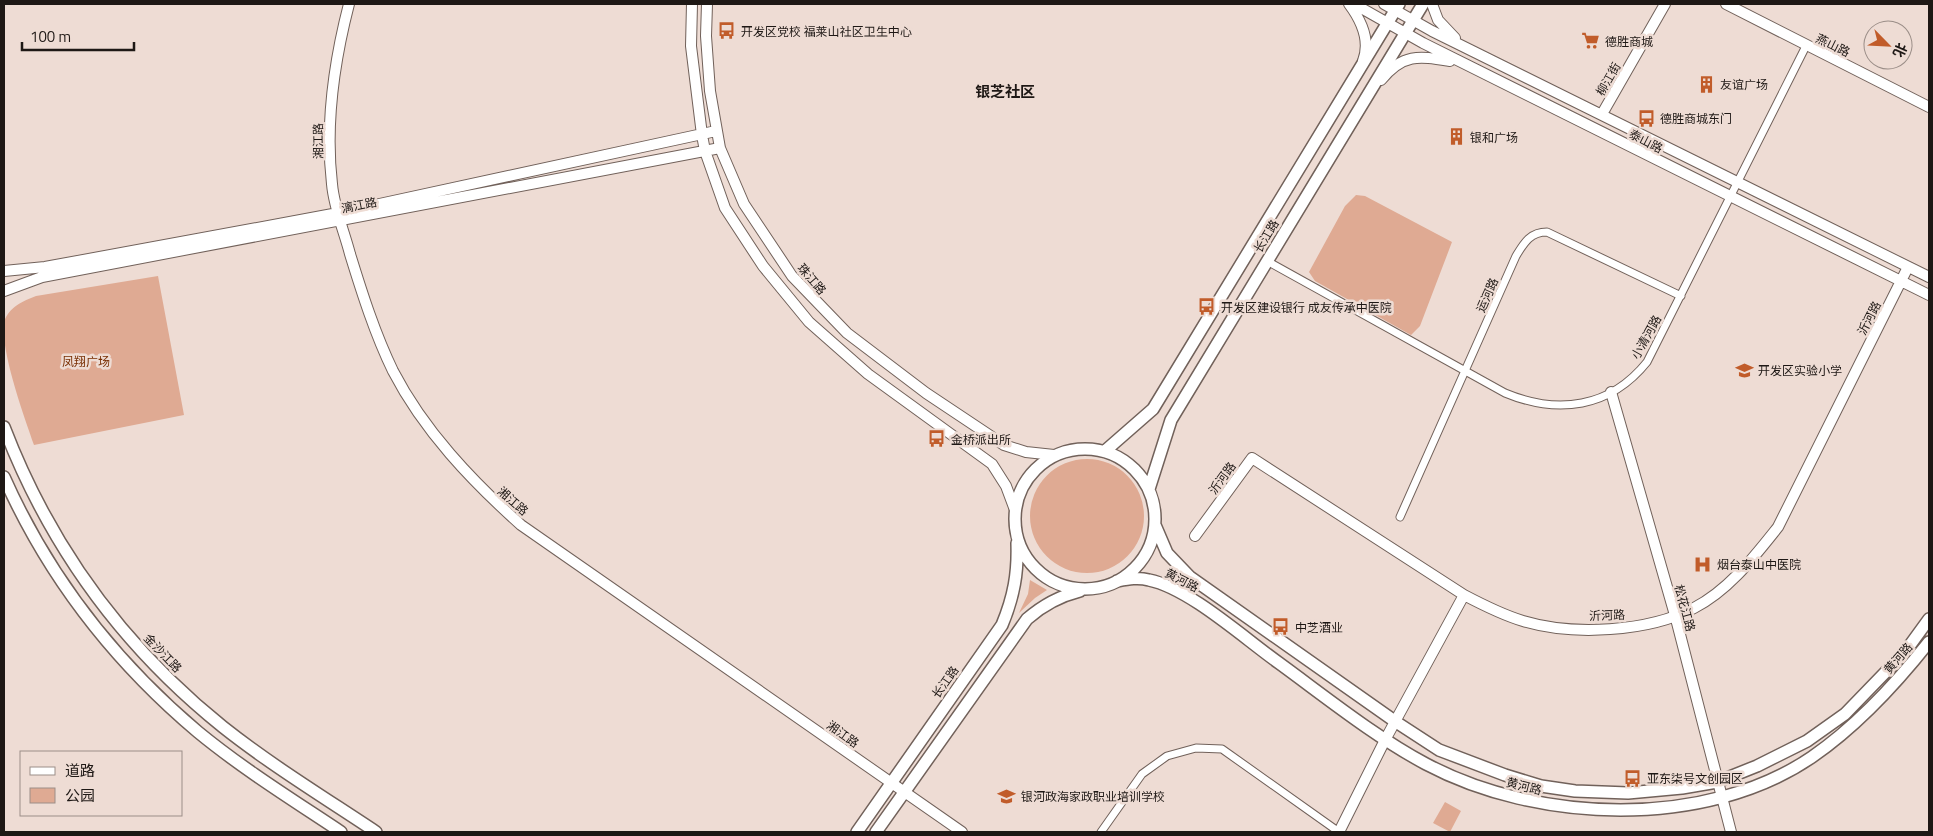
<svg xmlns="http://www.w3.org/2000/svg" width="1933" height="836" viewBox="0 0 1933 836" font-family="'Titillium Web','Noto Sans SC',sans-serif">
  <rect width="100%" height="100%" fill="#eedcd4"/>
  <path fill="#dfaa93" d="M1356,195L1365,196L1452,242L1420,326L1411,335L1315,281L1309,272L1345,206Z
    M158,276L184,415L34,445C24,416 0,350 4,322C9,307 23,301 36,296Z
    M1030 516a57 57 0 1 1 114 0a57 57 0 1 1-114 0Z
    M1030,580L1047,590L1035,598L1019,613L1028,594Z
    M1445,802L1461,811L1450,832L1433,823Z"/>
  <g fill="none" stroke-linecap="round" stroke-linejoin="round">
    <defs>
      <path id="street" d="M1267,261L1505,393C1558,415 1610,408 1647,362L1806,46
        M1400,517L1516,256C1524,243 1530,232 1547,232L1681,296
        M1101,832L1142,774L1167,756L1196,748L1222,749L1339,832"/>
      <path id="secondary" d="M349,4C334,62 325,124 332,184C334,208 344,231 350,254C362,293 375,334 393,371C424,431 472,481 521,525L962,832
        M692,4L691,46L702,135L705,151L725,208L763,266L809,322L868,374L992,464L1006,486L1015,510
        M707,4L706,36L710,91L720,148L744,204L792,276L847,333L926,393L1004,445L1026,452L1054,455
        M1349,4C1361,20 1371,40 1363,61
        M1354,4L1423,43L1929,295
        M1384,4L1432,31L1929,277
        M1432,4L1438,20L1455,38
        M1726,4L1929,107
        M1381,80C1403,53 1419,56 1450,61
        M1602,114L1665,4
        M4,271L45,267L338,213L716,131
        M4,291L42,277L720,148
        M1611,392L1675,615L1731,832
        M1195,536L1252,458L1464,595C1483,605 1503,615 1523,621C1573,636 1648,632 1694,608C1729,590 1754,557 1778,527L1908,267
        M1339,832L1385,740L1464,595"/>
      <path id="primary" d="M4,427C50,547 122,646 223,727C271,765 325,798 376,832
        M1015 519a70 70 0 1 1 140 0a70 70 0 1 1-140 0Z
        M1105,451L1153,409L1399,4
        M4,477C48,576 115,662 198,732C243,769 293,800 341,832
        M1149,489L1171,420L1423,4
        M1155,525L1167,553L1190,577L1396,722L1439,750L1505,775L1541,786L1575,791L1628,793L1682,788L1717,782L1757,766L1807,741L1845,714L1905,652L1929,619
        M1117,581C1128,579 1138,577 1149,580C1189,588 1245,639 1279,663C1327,698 1374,736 1426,764C1537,823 1705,830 1812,757C1857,726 1895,685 1929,642
        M857,832L1002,625C1014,596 1018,573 1017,543
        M876,832L1027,619C1043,605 1060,596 1080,591"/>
    </defs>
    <use href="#street" stroke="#71615a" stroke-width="9"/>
    <use href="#secondary" stroke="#71615a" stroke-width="12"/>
    <use href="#primary" stroke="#71615a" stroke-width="14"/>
    <use href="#street" stroke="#fff" stroke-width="7"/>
    <use href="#secondary" stroke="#fff" stroke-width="10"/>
    <use href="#primary" stroke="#fff" stroke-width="11"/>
  </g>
  <defs>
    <symbol id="bus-bare" viewBox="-9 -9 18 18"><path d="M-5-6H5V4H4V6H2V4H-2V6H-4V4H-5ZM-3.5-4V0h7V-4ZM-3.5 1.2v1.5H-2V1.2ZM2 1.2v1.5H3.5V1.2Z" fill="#c15c2a" stroke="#eedcd4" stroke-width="2.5" paint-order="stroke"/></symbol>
    <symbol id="supermarket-bare" viewBox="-9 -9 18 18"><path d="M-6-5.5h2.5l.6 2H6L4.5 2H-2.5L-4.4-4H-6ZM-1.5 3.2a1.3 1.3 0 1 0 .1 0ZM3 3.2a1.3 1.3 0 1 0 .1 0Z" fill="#c15c2a" stroke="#eedcd4" stroke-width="2.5" paint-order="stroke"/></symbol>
    <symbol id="building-bare" viewBox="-9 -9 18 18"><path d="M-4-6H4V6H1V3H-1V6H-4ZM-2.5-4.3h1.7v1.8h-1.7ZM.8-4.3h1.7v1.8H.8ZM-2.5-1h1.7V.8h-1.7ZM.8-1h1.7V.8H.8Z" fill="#c15c2a" stroke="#eedcd4" stroke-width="2.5" paint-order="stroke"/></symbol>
    <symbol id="school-bare" viewBox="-9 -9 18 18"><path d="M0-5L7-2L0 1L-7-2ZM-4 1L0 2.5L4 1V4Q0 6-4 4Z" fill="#c15c2a" stroke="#eedcd4" stroke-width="2.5" paint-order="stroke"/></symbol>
    <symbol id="hospital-bare" viewBox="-9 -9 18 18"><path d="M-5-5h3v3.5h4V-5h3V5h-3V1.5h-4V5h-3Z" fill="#c15c2a" stroke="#eedcd4" stroke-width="2.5" paint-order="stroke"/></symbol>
  </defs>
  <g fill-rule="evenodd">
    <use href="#bus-bare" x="714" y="18" width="25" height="25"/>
    <use href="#supermarket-bare" x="1578" y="28" width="25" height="25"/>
    <use href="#building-bare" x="1694" y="72" width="25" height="25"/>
    <use href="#bus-bare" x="1634" y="106" width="25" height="25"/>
    <use href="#building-bare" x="1444" y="124" width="25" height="25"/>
    <use href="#bus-bare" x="1194" y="294" width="25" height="25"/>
    <use href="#school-bare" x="1732" y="358" width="25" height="25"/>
    <use href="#bus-bare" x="924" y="426" width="25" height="25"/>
    <use href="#hospital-bare" x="1690" y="552" width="25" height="25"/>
    <use href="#bus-bare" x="1268" y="614" width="25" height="25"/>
    <use href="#bus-bare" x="1620" y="766" width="25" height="25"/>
    <use href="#school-bare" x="994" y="784" width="25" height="25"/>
  </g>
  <g text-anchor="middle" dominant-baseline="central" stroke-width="5" stroke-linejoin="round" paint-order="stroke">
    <g font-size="12" fill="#1e1815" stroke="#eedcd4" text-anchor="start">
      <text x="741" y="31">开发区党校 福莱山社区卫生中心</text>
      <text x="1605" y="41">德胜商城</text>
      <text x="1720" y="84">友谊广场</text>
      <text x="1660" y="118">德胜商城东门</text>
      <text x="1470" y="137">银和广场</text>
      <text x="1221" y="307">开发区建设银行 成友传承中医院</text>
      <text x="1758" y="370">开发区实验小学</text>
      <text x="951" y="439">金桥派出所</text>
      <text x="1717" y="564">烟台泰山中医院</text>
      <text x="1295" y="627">中芝酒业</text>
      <text x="1647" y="778">亚东柒号文创园区</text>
      <text x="1021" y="796">银河政海家政职业培训学校</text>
    </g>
    <g font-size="12" fill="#1e1815" stroke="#eedcd4">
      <text transform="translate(1833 45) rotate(26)">燕山路</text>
      <text transform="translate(1608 79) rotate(-60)">柳江街</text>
      <text transform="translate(318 141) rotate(-91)">湘江路</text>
      <text transform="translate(1646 141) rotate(27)">泰山路</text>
      <text transform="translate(359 205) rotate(-11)">漓江路</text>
      <text transform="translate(1266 236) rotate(-59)">长江路</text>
      <text transform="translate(812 279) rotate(49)">珠江路</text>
      <text transform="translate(1487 295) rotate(-66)">运河路</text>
      <text transform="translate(1869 318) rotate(-63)">沂河路</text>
      <text transform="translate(1646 337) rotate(-61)">小清河路</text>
      <text transform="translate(1222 478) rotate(-54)">沂河路</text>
      <text transform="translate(513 501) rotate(41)">湘江路</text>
      <text transform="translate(1182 580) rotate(27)">黄河路</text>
      <text transform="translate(1685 608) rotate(75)">松花江路</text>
      <text transform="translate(1607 615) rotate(-2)">沂河路</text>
      <text transform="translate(163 653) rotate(46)">金沙江路</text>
      <text transform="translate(1898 658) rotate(-49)">黄河路</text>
      <text transform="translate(945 682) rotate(-55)">长江路</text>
      <text transform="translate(843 734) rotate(35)">湘江路</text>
      <text transform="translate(1524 786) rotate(14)">黄河路</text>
    </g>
    <g font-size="12" fill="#772d00" stroke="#eedcd4">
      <text x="86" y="361">凤翔广场</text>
    </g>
    <g font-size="15" font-weight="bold" fill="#1e1815" stroke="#eedcd4">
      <text x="1005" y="91">银芝社区</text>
    </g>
  </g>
  <rect width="1933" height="836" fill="none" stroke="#1e1815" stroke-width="10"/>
  <rect x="20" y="751" width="162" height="65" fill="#eedcd4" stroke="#9b8e88"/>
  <rect x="30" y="767" width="25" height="8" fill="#ffffff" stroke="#9b8e88"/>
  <text x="65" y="776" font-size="15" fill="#1e1815">道路</text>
  <rect x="30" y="788" width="25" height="15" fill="#dfaa93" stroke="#9b8e88"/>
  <text x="65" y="801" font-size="15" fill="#1e1815">公园</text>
  <g transform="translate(1888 45) rotate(114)"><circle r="24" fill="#eedcd4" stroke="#9b8e88"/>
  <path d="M0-4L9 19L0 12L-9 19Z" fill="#c15c2a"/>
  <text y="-8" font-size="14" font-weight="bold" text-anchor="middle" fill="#1e1815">北</text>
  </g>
  <path d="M22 42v8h112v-8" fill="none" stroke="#1e1815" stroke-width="2.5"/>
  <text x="30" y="42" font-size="15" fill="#1e1815" stroke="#eedcd4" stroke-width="4" paint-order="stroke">100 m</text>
</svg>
